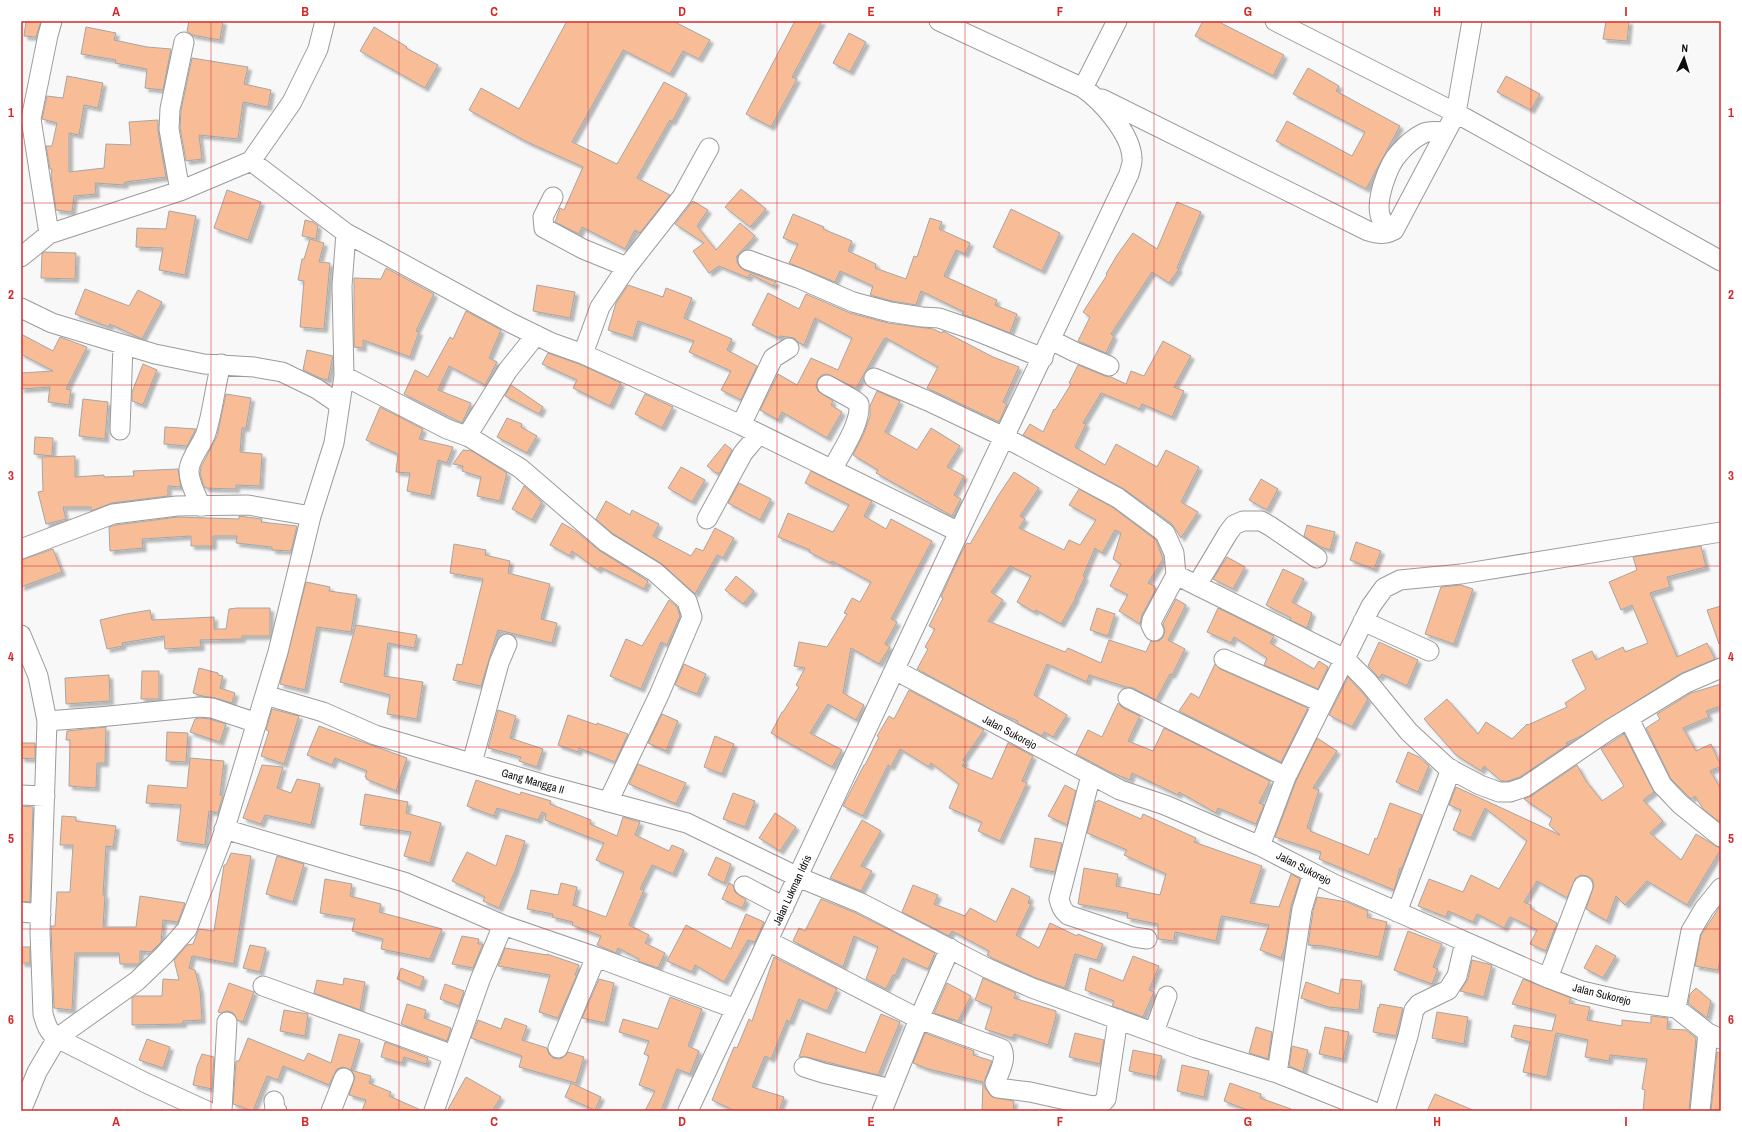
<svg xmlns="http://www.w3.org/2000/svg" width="1742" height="1132" viewBox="0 0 1742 1132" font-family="'Archivo Narrow',sans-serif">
  <defs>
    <filter id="shadow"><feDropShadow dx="3.5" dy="3.5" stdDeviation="1" flood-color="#0004"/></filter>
  </defs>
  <rect width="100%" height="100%" fill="#f8f8f9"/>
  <path fill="#f8bd97" stroke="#a6a5a4" filter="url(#shadow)" d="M26,21H41L36,37L24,36Z
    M189,21H223L220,40L192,35L187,31Z
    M567,21H673L710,40L699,59L683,51L670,74L623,50L572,142L617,164L664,82L687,94L672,122L670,120L637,178L670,195L640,233L635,230L625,249L582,227L579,234L555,222L560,208L564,210L583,167L527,142L469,110L481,88L519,109Z
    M795,21H822L792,77L797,79L771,127L746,114Z
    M1203,21H1217L1284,55L1273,76L1195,36Z
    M1606,21H1629L1627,41L1603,39Z
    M86,27L116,33L114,40L147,47L171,49L163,90L145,88L147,69L115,63L116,60L81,54Z
    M374,27L407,47L406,48L438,65L425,88L360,51Z
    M849,33L866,42L850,72L833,63Z
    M192,58L248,67L244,84L271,90L268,107L243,102L238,139L199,135L202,159L186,161L180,128L181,110Z
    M1308,68L1339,86L1336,91L1400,126L1366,189L1276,141L1287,121L1352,156L1365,132L1293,94Z
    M67,76L103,83L98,108L84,105L79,135L69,133V172L104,168L106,144L131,145L129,122L158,120V131L166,177L125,182L124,185L95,183L96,194L74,196L72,212L56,210L51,175L52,169H50L46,146H52L57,123L42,119L47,96L63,98Z
    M1506,76L1540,94L1531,110L1497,92Z
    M741,189L766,209L750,227L725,207Z
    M227,190L261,202L248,240L214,228Z
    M693,201L708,210L697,226L716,250L740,223L755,236L736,257L737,258V262L740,267L744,270L776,282L773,286L750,274L748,278L719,266L709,273L693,251L704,243L675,224Z
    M1177,202L1201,212L1177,268L1179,269L1169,283L1152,272L1111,334L1114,336L1106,353L1078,341L1090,317L1083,312L1107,275L1106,274L1117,255L1133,233L1157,249Z
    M1011,209L1060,233L1042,271L993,247Z
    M169,211L196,216L185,275L159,270L163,248L136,247L137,228L166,229Z
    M793,214L824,227L823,229L852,241L848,251L876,264L875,268L906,279L914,256L917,257L930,218L942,222L939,229L970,243L965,254L956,250L944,276L997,300L995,305L1017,314L1010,333L962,314L964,312L921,291L916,305L892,301L870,295L873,286L840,271L835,282L789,263L798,244L783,238Z
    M305,220L313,222L318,226L316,239L302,236Z
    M310,239L324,243L319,262L330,263L324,329L300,327L304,281L298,280L302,259H304Z
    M44,252L76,253L75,279L41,278L42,254Z
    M386,268L434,294L416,331L419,332L410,357L363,340V348L354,347V278L381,279Z
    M537,285L575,292L570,318L533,311Z
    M628,285L663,297L666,288L692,298L684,318L732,339L727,350L757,366L741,400L721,390L731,371L689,352L694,341L638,321L633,338L608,330L616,303Z
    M85,289L129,306L138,290L162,302L142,339L110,324L109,327L75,314Z
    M768,293L799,309L806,294L850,313L888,323L933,329L942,333L943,331L993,357L1019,367L1003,402L1007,404L999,422L927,388L938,367L886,338L884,339L856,388L827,374L822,375L818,379L816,386L818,391L833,401L831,405L842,412L827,438L782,412L778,420L760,410L778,374L797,385L811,358L838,370L852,338L815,318L804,345L799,343L794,338L780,336L779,338L752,325Z
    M466,311L501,330L489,358L497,362L485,385L449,366L438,390L471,403L462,423L404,394L415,370L428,377L450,337L453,339Z
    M21,334L53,351L60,337L87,347L66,389L71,390L69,405L48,402L50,387L21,389V373L53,371L21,354Z
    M1163,341L1191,356L1174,387L1184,391L1172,417L1142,404L1140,409L1101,393L1083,423L1086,424L1075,447L1105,465L1116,444L1157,467L1166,450L1199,467L1181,502L1198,512L1181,538L1172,524L1124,489L1023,435L1030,424L1043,432L1054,409L1055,410L1071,384L1069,383L1078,365L1105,376L1111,377L1126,384L1131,371L1144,376Z
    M307,350L333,356L328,380L320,378L303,370Z
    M548,353L579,364L621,383L610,406L573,388L577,380L542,364Z
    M143,364L157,370L143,405L132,401V392Z
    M511,385L543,407L539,414L505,396Z
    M877,391L900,401L885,432L917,450L931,428L960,446L947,467L964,476L954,495L961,499L952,516L876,473L878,470L853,455L864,433L870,416V406Z
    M226,394L251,398L246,428H242L240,452L262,454L260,486L236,485V489L205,488L203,484L200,473L201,467L217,436Z
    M645,394L673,407L662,428L635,414Z
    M83,399L108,402L105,439L79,436Z
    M380,407L423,429L419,439L453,447L447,463L438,460L431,496L407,491L410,473L396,472L398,454L366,440Z
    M507,418L522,424L521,427L537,436L527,453L497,437Z
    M165,427L196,429L187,446L164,444Z
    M35,437L53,438L52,456L34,454Z
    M725,444L732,450L720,473H716L707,466Z
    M463,450L472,451L507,473L500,501L477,496L481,477L462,471L463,466L453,464Z
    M75,456V477L104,475V477L134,476L133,471L178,469L181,487L168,486V496L112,503L91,511V507H63L66,519L46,524L38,492L43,491L42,457Z
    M681,467L705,480L692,502L668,488Z
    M811,471L872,501L864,516L886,529L891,519L932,541L891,619L897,622L885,644L890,647L879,664L851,648L843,693L864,705L856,720L828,704L810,733L842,750L832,767L771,733L782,712H783L799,687L796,685L805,668L794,666L799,642L827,647L847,614L844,613L852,598L860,602L871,582L832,561L831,563L809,552L810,550L778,537L788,513L833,532L849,505L805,483Z
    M1014,472L1039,488L1020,516L1025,519L1019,528L1064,550L1069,540L1080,545L1096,520L1069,505L1079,489L1112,507L1156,540L1163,559L1148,583L1155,586L1154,588L1156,589L1142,615L1140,624L1119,611L1128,595L1110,586L1121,564L1113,559L1121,533L1115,530L1102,553L1095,548L1083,576L1085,577L1075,598H1076L1061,624L1036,610L1034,612L1017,602L1031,576L1010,566L991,592L1003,600L988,621L1065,652L1068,648L1101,663L1109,640L1146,652L1151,641H1159L1163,637L1165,631L1163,624L1176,599L1186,605L1168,640L1185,649L1172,675L1170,674L1156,700L1133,688L1126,687L1089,675L1087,682L1047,664L1034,695L1067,715L1053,737L1044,732L1042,736L1017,723L1018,721L994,711L917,669L928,649L925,647L935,629L929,626L943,598L941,597L961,553L967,543L970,544L998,496Z
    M1261,479L1278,489L1267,510L1249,500Z
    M739,483L771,499L760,520L728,503Z
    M524,486L542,502L532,520L512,509Z
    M606,501L630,515L632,510L659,524L653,536L691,556L696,548L703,551L715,528L734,538L723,558L717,555L695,594L662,564L612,533L596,519Z
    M239,516L262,519L261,522L297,526L291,551L272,550V547L236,543L237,536H213V546H191V536L142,539L143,548L110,551L109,527L116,525L178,517L239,519Z
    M562,523L577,532L600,551L648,581L644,589L600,567L598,570L572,551L570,556L550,545Z
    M1307,525L1335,532L1330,550L1321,547L1304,536Z
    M1356,542L1381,551L1374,569L1350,560Z
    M454,544L486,550L485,555L510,561L508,573L550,584L541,619L557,623L552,643L498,630L481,686L453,680L457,664L462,665L483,579L450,573Z
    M1701,546L1706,567L1667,577L1670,587L1650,593L1677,657L1707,643L1715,659L1680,674L1583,735L1566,743L1567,745L1520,777L1508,781H1501L1484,766L1481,771L1456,755L1424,719L1447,699L1478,734L1486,722L1512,739L1527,724L1528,725L1567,707L1565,703L1586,689L1572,660L1592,651L1596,660L1623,647L1625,652L1648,643L1632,605L1621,610L1609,582L1637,570L1633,557Z
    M53,549L62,572L21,587V560Z
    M1227,557L1245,567L1233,589L1213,579Z
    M1283,569L1304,579L1292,602L1312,613L1307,628L1290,620L1291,618L1266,605Z
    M736,576L754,591L743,604L725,590Z
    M306,582L330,587L329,591L357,595L351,632L317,627L305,690L280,684Z
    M1461,585L1473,589L1454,644L1425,634L1441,587Z
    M669,600L677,607L680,616L667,645L661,642L641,689L610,676L626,639L642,646Z
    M1721,606V644H1719L1707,610Z
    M237,608H270V636H242V639L200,640L201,647L165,649L164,636L122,643L123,646L107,649L100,620L126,614L150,610L152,620L214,617V629H226L229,609Z
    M1097,608L1115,614L1108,636L1090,630Z
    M1218,608L1274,636L1270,643L1314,669L1319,661L1328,667L1318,689L1264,665L1267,658L1234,637L1231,643L1207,632Z
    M356,625L417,635L414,648L388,643L384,676L423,682L417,719L387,714L390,695L340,682Z
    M1379,642L1418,660L1407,686L1382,674L1379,678L1368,666Z
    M684,664L706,674L697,694L675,685Z
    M1215,664L1220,669L1308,708L1281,762L1179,711L1191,693L1199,698Z
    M199,668L218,673V675L223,676L220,688L235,693L232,703L215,698L202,696L193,693Z
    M142,671H159V699H141Z
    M109,675L110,701L66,704L65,678Z
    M1348,677L1368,699L1352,727L1329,715Z
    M1721,684V706L1706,711L1709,717L1683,728L1696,751L1711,744L1721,766L1710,771L1721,789V819L1718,821L1703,809L1695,796L1691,799L1671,779L1646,728L1660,719L1657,714L1691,693Z
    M909,690L984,730L963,760L965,762L962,766L992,779L1008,743L1033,756L1022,781L1027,783L1000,841L978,831L982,822L949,808L959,784L931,763L929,767L900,749L891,767L888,765L863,816L843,806L864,765H865L879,737L877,736L889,716L894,719Z
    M1118,703L1123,708L1140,716L1128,741L1153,751L1164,728L1270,781L1259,803L1264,805L1256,824L1218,808L1216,813L1179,792L1178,795L1132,773L1130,780L1110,772L1076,754L1088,730L1102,737Z
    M272,709L299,716L284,764L261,756L269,731L266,730Z
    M498,710L516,716L510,738L543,749L537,767L519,761L521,757L488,748Z
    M662,714L678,721L666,751L648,743Z
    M568,715L597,725V723L628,734L615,762L579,748L578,752L558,745Z
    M200,718L210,719L226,724L220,742L190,732L195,719Z
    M319,726L407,758L396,791L366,779L367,777H365L367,771L335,758L332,765L307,755Z
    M106,727L105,763H97L96,788L69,786L70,740H66L67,731Z
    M167,732L188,733L186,762L166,761Z
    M1624,734L1654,792L1643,800L1663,821L1650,833L1681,860L1696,834L1721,849L1687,905L1647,881L1625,905L1616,896L1607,921L1586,909L1594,885L1592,879L1587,876L1581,875L1576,878L1567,898L1537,881L1524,902L1531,905L1530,908L1557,923L1546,951L1530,944L1537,930L1510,917L1504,928L1477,914L1473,922L1448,911L1446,917L1418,906L1429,879L1463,892L1471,875L1499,889L1527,841L1485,808L1471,838L1453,830L1461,810L1449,805L1456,787L1560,835L1549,825L1552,818L1524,799L1531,796L1577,765L1586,781L1602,801L1624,786L1601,749Z
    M715,736L734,744L722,774L704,767Z
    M1317,738L1337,751L1313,788L1319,790L1307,828L1311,829L1310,831L1369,855L1375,838L1377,839L1390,803L1422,815L1402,868H1400L1394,890L1319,859L1321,852L1275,837L1296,781Z
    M21,743H35V759L21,758Z
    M1408,752L1419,757L1429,766L1418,792L1396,782Z
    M190,758L224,761L220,795H223L218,813L209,811L205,845L177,841L181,805L146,803L148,785L187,788Z
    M638,764L686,783L676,804L629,784Z
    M262,765L283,767L277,788L291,793L297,779L320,784L311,825L265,815L261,824L243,818Z
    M476,780L520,795L521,792L551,801L550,804L591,820L590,824L617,836L623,817L640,822L635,835L669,851L672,845L684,850L673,874L652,865L640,889L644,890L629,925L649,935L645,943L665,953L658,968L638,961L639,959L618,948L616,953L597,945L601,936L572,925L573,922L552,917L553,914L527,909L531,890L558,895L561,883L577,887L573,905L606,917L624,872L596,860L604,843L545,820L546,814L542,812L538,820L497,808L494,816L467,806Z
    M1065,785L1076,791L1067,825L1048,816Z
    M733,793L755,801L745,827L723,819Z
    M365,794L408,802L406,813L441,823L430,863L404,856L411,832L360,825Z
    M1098,800L1141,819L1143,814L1196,838L1194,842L1262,866L1250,903L1279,907L1291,874L1300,879L1291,906L1285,947L1281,958L1260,950L1269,925L1222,916L1221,917L1216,941L1175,932L1174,941L1158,939V924L1127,918L1128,913L1078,904L1084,868L1118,874L1116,886L1160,895L1166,874L1124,855L1127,850L1087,833L1096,801L1097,802Z
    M21,806L33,807L30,902L21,901Z
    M775,813L796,827L780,851L759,838Z
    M62,816L76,817V821L116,826L113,847L106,846L103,895H105L103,927H136L140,896L185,903L178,922L163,920L161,942L151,952L140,951V963L139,964H120L119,953H75L72,1010L54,1008L51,926H55L57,892H70L73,845H60Z
    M862,820L881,831L861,866L872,871L861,891L830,878Z
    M506,835L525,841L515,871L499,908L483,901L485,897L452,881L467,852L496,866Z
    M1035,838L1062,843L1055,872L1030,867Z
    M231,853L251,856L234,964L192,956L189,968L195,970L200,990L202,1020L183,1021V1024L132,1025V998L135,996H162L163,979L179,980L174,960L187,945L193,944L199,929L214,931L224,865H226Z
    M277,856L304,864L293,902L266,894Z
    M716,857L731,864L724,883L708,875Z
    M325,879L352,884L350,896L381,904L379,912L442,929L430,959L381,949L383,939L352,931L355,919L320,913Z
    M729,883L733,885L735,892L746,900L742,908L722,899Z
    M913,885L938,895L934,904L965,916L970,908L996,922L1012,888L1030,897L1028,903L1031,904L1016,935L1039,948L1050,923L1077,936L1078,934L1103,944L1097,960L1075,954L1065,988L1036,978L992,958L987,955L989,951L952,931L949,936L902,912Z
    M1317,897L1347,902L1368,911L1367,917L1387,922L1379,957L1323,946L1308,945L1313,911Z
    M821,899L856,913L935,953L928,969L903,958L895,976L893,975L886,989L866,979L878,947L854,936L843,967L793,941L799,928L805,931Z
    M1721,905V955L1718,970L1695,966L1701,935Z
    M746,914L764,922L755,942L748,940L724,982L695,965L692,972L667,961L686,925L731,949Z
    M1408,931L1442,944L1433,967L1438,969L1432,984L1394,970Z
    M462,936L479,939L478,944H483L473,968L452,964Z
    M250,945L266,948L260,972L243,968Z
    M1596,945L1616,956L1603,978L1584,968Z
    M21,947H30V963H21Z
    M505,948L547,955V954L579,965L575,975H577L558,1018L539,1012L550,975L498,966Z
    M1133,956L1159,966L1149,990L1154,992L1143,1017L1112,1006L1114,1001L1085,990L1090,968L1123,981Z
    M774,957L837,989L827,1011L799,999L790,1022L787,1020L771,1059L765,1056L752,1087L784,1097L779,1111H735L712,1100L734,1047L737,1048L749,1019L752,1021Z
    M1472,960L1492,965L1484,997L1460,991L1468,979Z
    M401,968L424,977L420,988L397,979Z
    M344,978L365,982L360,1010L314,993L317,980L343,985Z
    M983,978L1016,993L1014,998L1056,1011V1016L1048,1045L1014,1034L1012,1038L985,1029L992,1007L975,1000Z
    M599,979L614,983L605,1023L582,1018Z
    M1341,979L1362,981L1359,1010L1328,1007L1301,998L1306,982L1339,994Z
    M1523,979L1571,998L1569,1003L1590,1007L1587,1020L1622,1026V1020L1651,1023V1016L1668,1018L1667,1029L1686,1030L1696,1038L1689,1111H1643L1645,1090L1642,1089L1647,1059L1610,1055L1609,1061L1585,1057L1588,1040L1556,1033L1547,1077L1523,1072L1530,1042L1511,1037L1514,1025L1552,1031L1556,1015L1512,1004Z
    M229,983L254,992L243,1022L237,1020L233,1013L227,1011L221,1013L218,1012Z
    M947,983L971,996L958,1021L934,1013Z
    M445,984L464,991L459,1006L440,999Z
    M1696,988L1711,1001L1707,1018L1688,1003L1690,994Z
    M670,997L702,1009L688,1046L699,1051L690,1074L677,1069L661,1111H645L655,1091L639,1085L649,1056L644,1054L649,1041L619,1032L623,1019L658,1029Z
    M407,1004L426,1010L424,1018L451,1028L447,1041L401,1024Z
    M1380,1004L1403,1008L1396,1036L1373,1032L1378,1007L1379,1008Z
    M284,1010L308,1014L305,1036L280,1031Z
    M1437,1012L1468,1017L1464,1044L1432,1038Z
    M881,1014L900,1022L878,1075L807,1057H799L807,1033L865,1053Z
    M505,1018L527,1026L522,1040L547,1048L549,1054L553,1058L560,1059L565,1056L568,1052L584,1057L576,1083L519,1067L522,1056L471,1038L478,1020L501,1029Z
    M1256,1027L1272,1032L1268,1059L1249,1053Z
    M1325,1027L1349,1032L1343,1059L1319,1054Z
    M925,1033L974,1051L973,1055L992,1061L985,1079V1088L992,1097L1014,1101L1013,1111H982L983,1082L928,1069L913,1063Z
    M1075,1033L1104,1040L1100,1064L1069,1057Z
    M339,1034L360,1040L351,1070L343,1067L337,1069L329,1085L283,1066L278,1080L267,1076L253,1111L233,1104L236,1061H239L248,1038L304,1061L308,1053L331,1063Z
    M147,1039L170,1047L163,1068L139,1060Z
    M385,1042L428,1058L426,1064L404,1057L402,1063L381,1057Z
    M1292,1046L1308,1050L1303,1072L1289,1066Z
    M1133,1050L1162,1056L1157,1077L1129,1071Z
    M1717,1052L1721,1053V1111H1711Z
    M202,1054L214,1057L212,1089L193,1085L197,1066Z
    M1182,1065L1209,1071L1204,1097L1177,1091Z
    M351,1070L371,1076L369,1083L391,1092L389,1096L423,1111H362L366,1100L349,1095L355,1077Z
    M466,1077L501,1097L492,1111H447Z
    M571,1083L601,1097L595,1110L565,1097Z
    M1230,1083L1261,1094L1260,1098L1291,1109V1111H1250L1224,1101Z
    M1435,1094L1475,1111H1427Z"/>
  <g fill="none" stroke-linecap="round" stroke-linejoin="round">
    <defs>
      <path id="minor" d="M1275,21L1456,113L1721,261
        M1083,88L1117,21
        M1102,99L1368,231C1378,234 1384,235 1394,230L1456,113L1472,21
        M251,161L346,233L511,323L552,343L583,354L741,425L959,532
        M180,191L169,129L170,109L184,42
        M553,197L543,217L544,228L583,249L627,267
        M1394,230C1390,227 1384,224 1382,220C1373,204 1388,164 1400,152C1406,145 1416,137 1424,133C1430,130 1439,132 1446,132
        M49,234L31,119L48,35L52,21
        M21,257L49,234L180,191L251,161L292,102L318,49L325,21
        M748,260L798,278L853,302L890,312L922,317L939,318L974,330L1043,358
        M21,308L52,323L155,354L204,364L254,367L282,372L317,389L339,404
        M1051,340L1075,352L1109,366
        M583,354L600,307L627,267L682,197L709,148
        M344,376L447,429L469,437L470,431L508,370L536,335
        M874,378L928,401L1004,437L1118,498L1165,533L1174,553L1176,575L1345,659L1368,682L1409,732L1448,768L1480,785L1499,792H1510L1525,787L1609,730L1686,683L1721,668
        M827,385L854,400L859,404C861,424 841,452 832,470
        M741,425L773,358L789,348
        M120,430L123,345
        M469,437L520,468L606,542L655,572L687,601L692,617L659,695L608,802
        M201,507C197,496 188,481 189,469C191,456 202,445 206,433C213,411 215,386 221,364
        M707,519L743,453L759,434
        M21,549L113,514L177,506L248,505L311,516
        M1197,585L1228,533L1234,525L1243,521H1261L1270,526L1317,558
        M1363,621L1429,651
        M1154,631L1151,625L1152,620L1176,575
        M21,635L38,676L47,721L40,932L43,1014C46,1024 48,1032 57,1038L148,1084L207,1111
        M1224,659L1323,703
        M895,670L1120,790L1165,805L1260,846L1334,884L1548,978L1582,991L1625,1001L1676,1008L1708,1033L1721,1039
        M265,695L323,712L375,735L546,785L687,823L798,877L861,903L987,968L1032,988L1196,1048L1277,1073L1372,1111
        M1128,698L1286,777
        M1629,719L1662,785L1680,804L1721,837
        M47,721L99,717L200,707L212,708L257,723
        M472,763L499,663L507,644
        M1091,775L1059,899C1061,906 1062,910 1068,915L1134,937L1147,939
        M21,795L45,796
        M224,829L404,882L503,925L596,957L736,1009
        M1260,846L1286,777L1371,606L1384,588L1400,580L1461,574L1721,532
        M744,886L784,907
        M21,912L41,914
        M1397,912L1451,769
        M768,941L919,1019L1002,1049C1007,1059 999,1073 995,1083L998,1088L1030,1092L1093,1106L1100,1105L1106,1099L1118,1019
        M1548,978L1583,886
        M263,986L453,1055
        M1676,1008L1691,931L1704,909L1721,888
        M1154,1032L1167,996
        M558,1048L596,957
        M804,1067L823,1073L891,1089
        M1277,1073L1302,909L1313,873
        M274,1101L275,1109L277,1111
        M21,1111L37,1072L57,1038L137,981L164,955L187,929L222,838L278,652L311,516L334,443L344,376L342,286L346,233
        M222,1111L227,1022
        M331,1111L344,1078
        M434,1111L480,980L503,925
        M688,1111L959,532L1129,174C1130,169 1133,163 1132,158C1131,134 1102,101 1083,88L939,21
        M882,1111L919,1019L950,948
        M1385,1111L1408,1036L1414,1010L1419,1004L1448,990L1457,976L1465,942
        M1700,1111L1708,1033"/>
    </defs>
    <use href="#minor" stroke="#9b9b9c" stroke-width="21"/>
    <use href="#minor" stroke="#fff" stroke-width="19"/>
  </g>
  <path fill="none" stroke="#d62828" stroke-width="1" stroke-opacity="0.55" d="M211,21V1111M399,21V1111M588,21V1111M777,21V1111M965,21V1111M1154,21V1111M1343,21V1111M1531,21V1111M21,203H1721M21,385H1721M21,566H1721M21,747H1721M21,929H1721"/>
  <g text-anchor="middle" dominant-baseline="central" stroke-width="3.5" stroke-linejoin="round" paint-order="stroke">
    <g font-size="11" fill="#0e0e0e" stroke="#fff">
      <text transform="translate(1010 732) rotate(28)">Jalan Sukorejo</text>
      <text transform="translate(533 781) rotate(16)">Gang Mangga II</text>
      <text transform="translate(1304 868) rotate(27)">Jalan Sukorejo</text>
      <text transform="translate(792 890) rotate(-65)">Jalan Lukman Idris</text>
      <text transform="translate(1602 994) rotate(14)">Jalan Sukorejo</text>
    </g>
  </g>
  <rect width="1742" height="1132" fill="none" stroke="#ffffff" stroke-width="44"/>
  <g transform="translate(1684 58) rotate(4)" stroke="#ffffff" stroke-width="3" paint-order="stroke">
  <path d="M0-3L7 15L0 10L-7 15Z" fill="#0e0e0e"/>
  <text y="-6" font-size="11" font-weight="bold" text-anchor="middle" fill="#0e0e0e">N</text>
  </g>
  <rect x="22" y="22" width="1698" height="1088" fill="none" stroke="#d62828" stroke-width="1.5"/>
  <g font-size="13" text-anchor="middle" font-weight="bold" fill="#d62828">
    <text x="116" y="16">A</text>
    <text x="305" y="16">B</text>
    <text x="494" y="16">C</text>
    <text x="682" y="16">D</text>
    <text x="871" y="16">E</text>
    <text x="1060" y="16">F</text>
    <text x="1248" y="16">G</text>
    <text x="1437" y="16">H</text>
    <text x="1626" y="16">I</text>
    <text x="11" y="117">1</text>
    <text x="1731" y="117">1</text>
    <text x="11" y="299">2</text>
    <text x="1731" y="299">2</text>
    <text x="11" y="480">3</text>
    <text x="1731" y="480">3</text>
    <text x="11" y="661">4</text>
    <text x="1731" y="661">4</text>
    <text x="11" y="843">5</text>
    <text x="1731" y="843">5</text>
    <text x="11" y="1024">6</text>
    <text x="1731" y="1024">6</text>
    <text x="116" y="1126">A</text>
    <text x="305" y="1126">B</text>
    <text x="494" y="1126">C</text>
    <text x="682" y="1126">D</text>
    <text x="871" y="1126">E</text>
    <text x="1060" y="1126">F</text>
    <text x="1248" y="1126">G</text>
    <text x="1437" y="1126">H</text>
    <text x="1626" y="1126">I</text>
  </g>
</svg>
